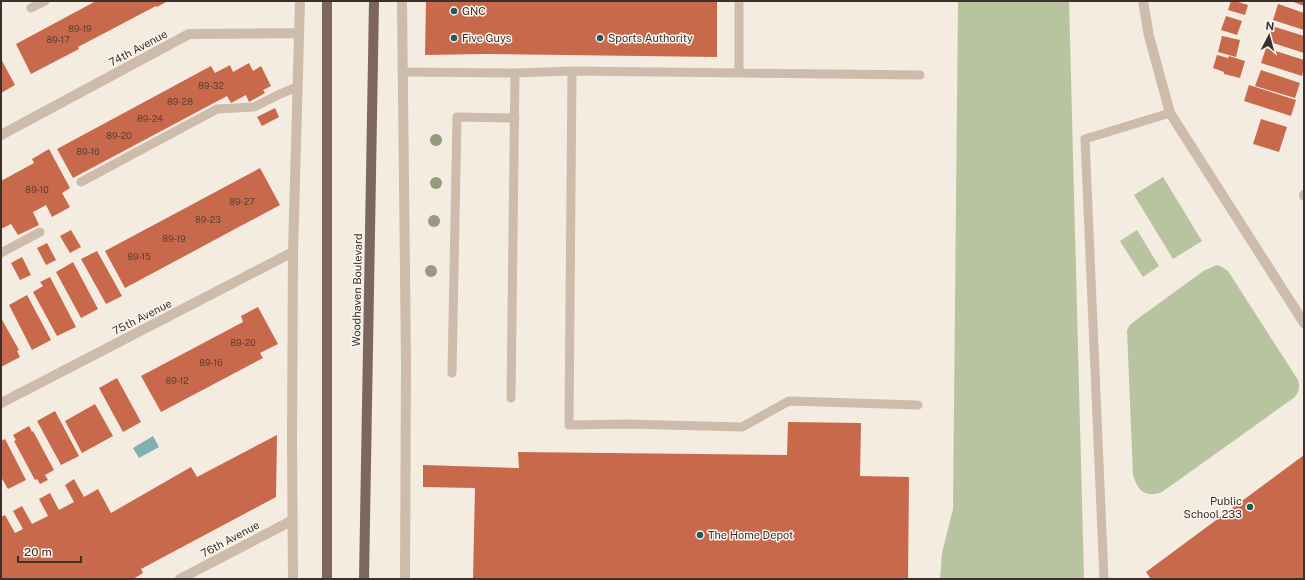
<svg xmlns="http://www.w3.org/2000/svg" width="1305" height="580" viewBox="0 0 1305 580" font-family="'Public Sans',sans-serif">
  <rect width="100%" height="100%" fill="#f4ebe1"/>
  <path fill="#b8c4a0" d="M958,1H1069L1084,579H940L942,553L953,509Z
    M1163,177L1202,241L1173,259L1134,195Z
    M1137,230L1159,266L1143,277L1120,241Z
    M1217,265L1222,267L1228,271L1298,380C1300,387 1299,391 1295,397L1162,492C1145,498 1138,491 1133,475L1127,330L1130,325L1136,320L1205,270Z"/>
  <path fill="#7fb0b2" d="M153,436L159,447L139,458L133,448Z"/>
  <path fill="#c8694b" d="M96,1H168L157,7L156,6L78,47L79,49L31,74L16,44Z
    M426,1H717V57L483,54L425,55Z
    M1231,1H1235L1248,5L1245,15L1228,10Z
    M1291,1H1304V6Z
    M1278,4L1304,13V30L1273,20Z
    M1226,16L1242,21L1237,35L1221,30Z
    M1272,26L1304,36V53L1267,41Z
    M1222,36L1240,40L1236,57L1218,52Z
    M1266,48L1304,60V68L1302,76L1261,63Z
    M1217,55L1228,58L1229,56L1245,61L1240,78L1224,74V72L1213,68Z
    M1,59L15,85L1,93Z
    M249,63L253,71L261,66L271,86L263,90L265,93L249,102L246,95L231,103L227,96L73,178L57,149L211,66L215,73L230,65L233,72Z
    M1261,70L1300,83L1295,98L1255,86Z
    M1249,85L1296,100L1291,116L1244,101Z
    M275,108L279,117L262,126L257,117Z
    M1261,119L1287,127L1279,152L1253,144Z
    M49,149L70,188L62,193L70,207L52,217L46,205L37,210L33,212L39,225L18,235L11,224L1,229V181L34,163L32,159Z
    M260,168L280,205L125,288L105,251Z
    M71,230L81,247L70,253L60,236Z
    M47,243L56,260L46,265L37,248Z
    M97,251L122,296L106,304L81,259Z
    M22,257L31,275L20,280L11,263Z
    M73,262L98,309L81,318L56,272Z
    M50,277L76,327L57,336L33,292L43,286L40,282Z
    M27,295L51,340L32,350L9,305Z
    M258,307L278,344L260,353L263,358L161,412L141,376L243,322L241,316Z
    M1,318L19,350L17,351L20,357L1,367Z
    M117,378L141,422L123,432L99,388Z
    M95,404L113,436L82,453L65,421Z
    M55,411L79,456L61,465L37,421Z
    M788,422L861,423L860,476L909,477L908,579H473L475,488L423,487V465L519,468L518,452L787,455Z
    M29,426L32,432L33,431L54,470L45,475L48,480L40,484L37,479L35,480L14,441L16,440L13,435Z
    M277,435L276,497L141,569L143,573L133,579H1V517L5,515L15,533L23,529L13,511L22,506L32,524L48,516L39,499L50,493L59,510L74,502L65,485L74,479L84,497L98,489L111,513L191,467L197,477Z
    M5,439L26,480L8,489L1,477V441Z
    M1304,455V579H1151L1146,572Z"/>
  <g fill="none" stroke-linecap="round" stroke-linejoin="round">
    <path stroke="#cdbbac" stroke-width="9" d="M739,1V73
      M31,8L45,1
      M572,71L569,425L626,424L742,427L789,401L918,405
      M402,72L515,73L572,71L920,75
      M81,182L217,109L254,107L280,94L297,87
      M1,253L40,232
      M452,373L457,117L515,118
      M511,398L515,73
      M1104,579L1085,139L1170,113"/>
    <path stroke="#cdbbac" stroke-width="10" d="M402,1L406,365L405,579
      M1143,1L1149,36L1170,113L1304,323
      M1,135L189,34L299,33
      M1304,195V196
      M1,403L293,252
      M180,579L293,520
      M293,579L292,441L293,252L300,1"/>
    <path stroke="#7d675c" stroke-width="10" d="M327,579V1
      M364,579L374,1"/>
  </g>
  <g fill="#969b7f">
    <circle cx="436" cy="140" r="6"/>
    <circle cx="436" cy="183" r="6"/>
    <circle cx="434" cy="221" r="6"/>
    <circle cx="431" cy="271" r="6"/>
  </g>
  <g fill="#1f5a5e" stroke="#fbf5ee" stroke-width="1.5">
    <circle cx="454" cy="11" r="4"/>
    <circle cx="454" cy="38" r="4"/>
    <circle cx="600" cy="38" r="4"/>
    <circle cx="1250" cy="507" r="4"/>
    <circle cx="700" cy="535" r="4"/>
  </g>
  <g text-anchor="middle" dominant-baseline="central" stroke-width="3" stroke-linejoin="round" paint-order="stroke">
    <g font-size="9" fill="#5e3e33">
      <text x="80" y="28">89-19</text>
      <text x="58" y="39">89-17</text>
      <text x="211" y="85">89-32</text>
      <text x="180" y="101">89-28</text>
      <text x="150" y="118">89-24</text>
      <text x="119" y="135">89-20</text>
      <text x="88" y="151">89-16</text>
      <text x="37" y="189">89-10</text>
      <text x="242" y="201">89-27</text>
      <text x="208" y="219">89-23</text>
      <text x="174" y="238">89-19</text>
      <text x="139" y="256">89-15</text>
      <text x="243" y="342">89-20</text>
      <text x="211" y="362">89-16</text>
      <text x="177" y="380">89-12</text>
    </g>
    <g font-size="11" fill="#3b302b" stroke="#fbf5ee" text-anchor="start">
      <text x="462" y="11">GNC</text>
      <text x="462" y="38">Five Guys</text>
      <text x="608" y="38">Sports Authority</text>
      <text x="1242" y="501" text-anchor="end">Public<tspan x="1242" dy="13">School 233</tspan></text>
      <text x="708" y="535">The Home Depot</text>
    </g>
    <g font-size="11" fill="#3b302b" stroke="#fbf5ee">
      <text transform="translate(138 48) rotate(-28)">74th Avenue</text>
      <text transform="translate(357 290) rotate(-89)">Woodhaven Boulevard</text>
      <text transform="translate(142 317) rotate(-27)">75th Avenue</text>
      <text transform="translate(230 539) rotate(-28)">76th Avenue</text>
    </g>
  </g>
  <rect width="1305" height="580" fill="none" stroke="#3b302b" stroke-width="4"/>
  <g transform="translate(1269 36) rotate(6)" stroke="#fbf5ee" stroke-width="3" paint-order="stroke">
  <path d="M0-3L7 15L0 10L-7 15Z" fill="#3b302b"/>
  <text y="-6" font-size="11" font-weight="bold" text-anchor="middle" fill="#3b302b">N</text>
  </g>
  <path d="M18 556v6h63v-6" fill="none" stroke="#3b302b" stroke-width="2"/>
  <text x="24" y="556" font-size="12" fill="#3b302b" stroke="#fbf5ee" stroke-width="3" paint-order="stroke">20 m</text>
</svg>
